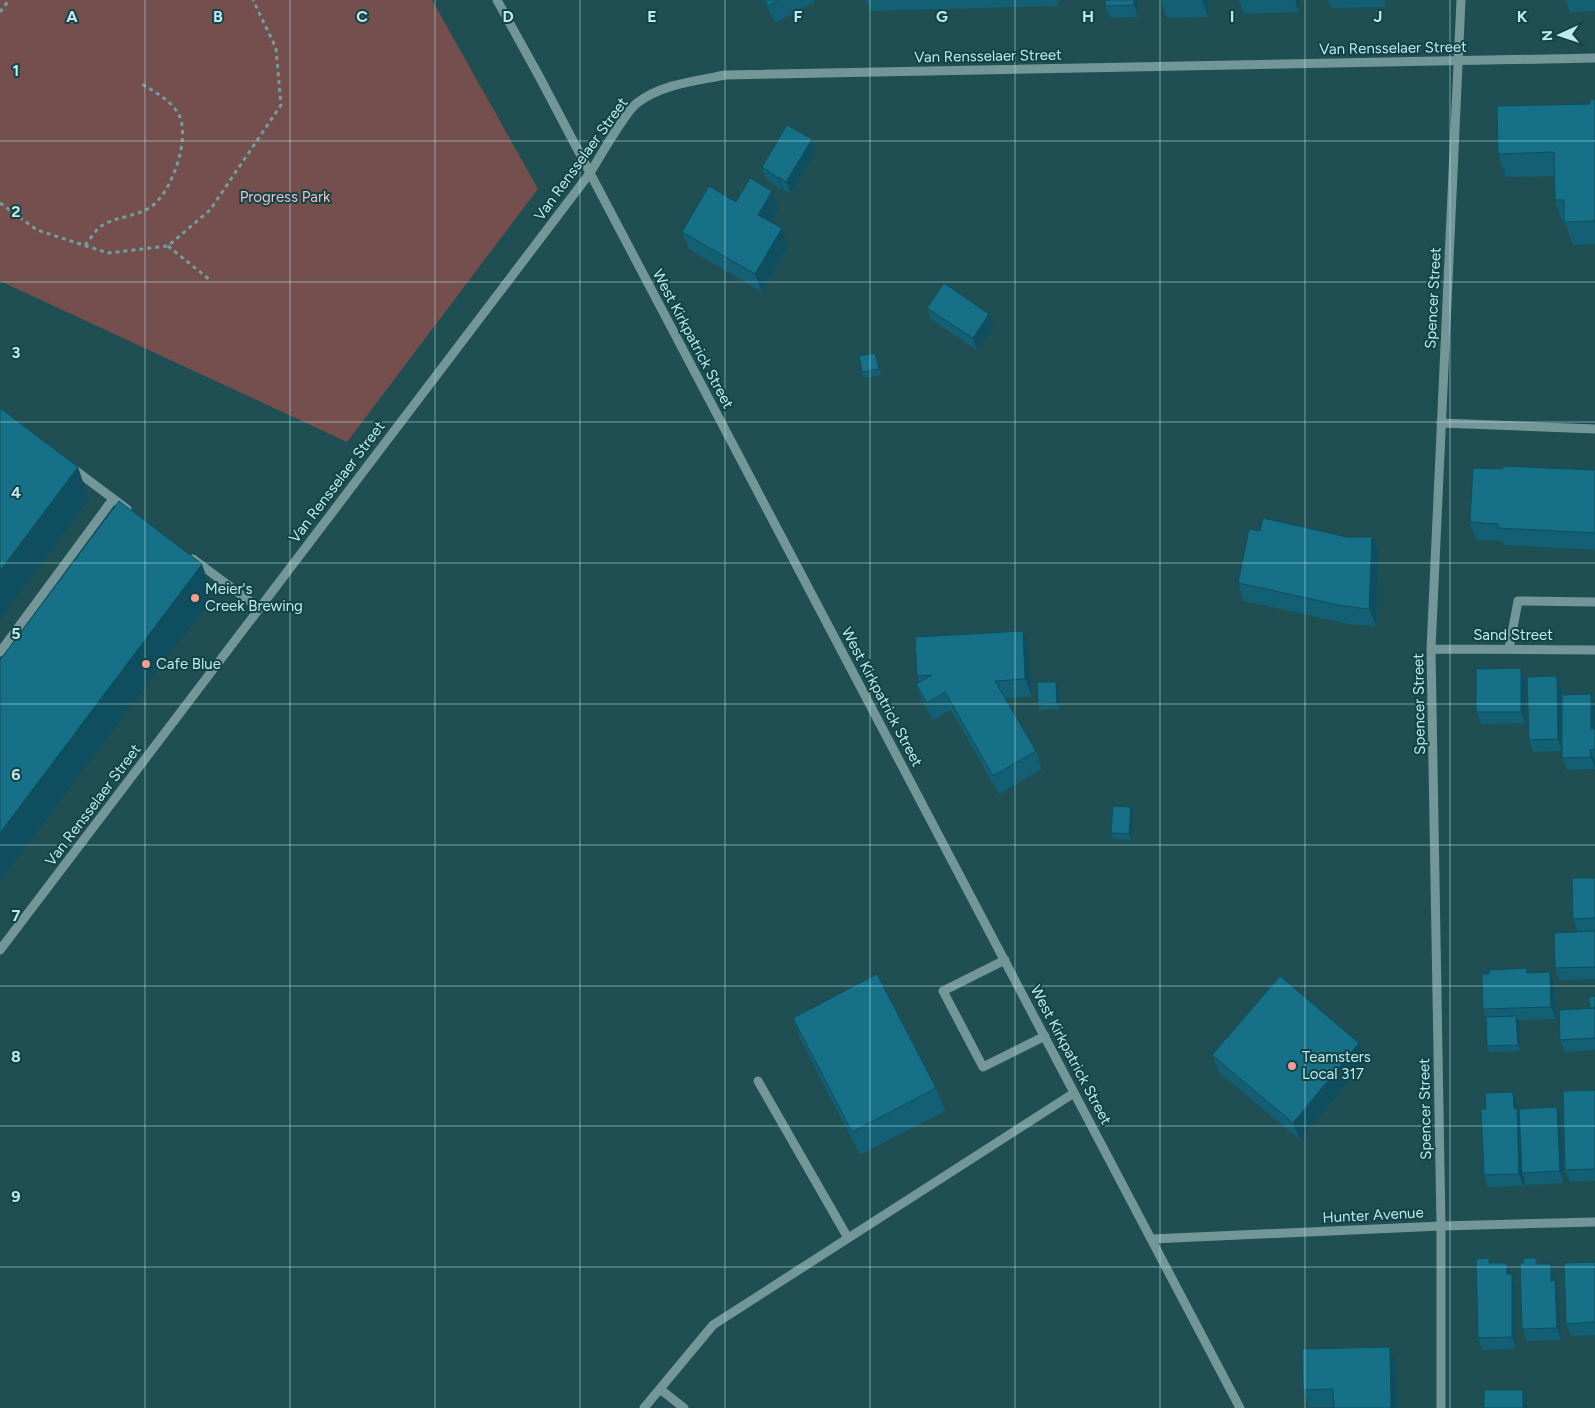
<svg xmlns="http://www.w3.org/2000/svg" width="1595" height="1408" viewBox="0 0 1595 1408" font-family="Figtree,sans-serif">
  <rect width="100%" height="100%" fill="#1f4f52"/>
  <path fill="#744f4e" d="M0,0H432L538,189L347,442L0,281Z"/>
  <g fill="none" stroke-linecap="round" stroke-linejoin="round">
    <path stroke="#719ea0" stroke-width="3" stroke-dasharray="4 4" stroke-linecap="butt" d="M0,12L9,0
      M0,203L37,230L108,253L168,246L210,210L281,105L276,48L253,0
      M85,245C90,240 94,232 100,227C113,217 135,217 149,208C171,196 191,138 179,115C171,100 156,93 142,84
      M168,246L210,280"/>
    <path stroke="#739698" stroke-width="9" d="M497,0L540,78L1240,1408
      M1441,423L1595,429
      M71,467L127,509
      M193,559L259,608
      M1431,649L1595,650
      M1509,649L1518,601L1595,602
      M0,652L113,499
      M0,950L590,173C599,158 626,111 637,103C662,84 696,81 725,75L1595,58
      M1005,960L943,991L983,1067L1045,1036
      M758,1081L848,1238
      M1152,1239L1441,1226L1595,1222
      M660,1389L684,1408
      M644,1408L713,1325L1074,1093
      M1441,1408V1226L1431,649L1461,0"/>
  </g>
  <path fill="#136074" d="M763,0H814L815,2L775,23Z
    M866,0H1058V6L870,11Z
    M1138,0V17L1110,18L1105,6Z
    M1161,0H1208V17L1167,18Z
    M1239,0H1299V12L1244,14Z
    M1328,0H1385V7L1331,8Z
    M1565,0H1595V11L1570,12Z
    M1595,99V244L1573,245L1565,223H1563L1555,200L1554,176L1506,177L1498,154L1590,104Z
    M812,139L816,151L791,193L783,189L782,190L766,179L762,167Z
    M736,202L778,209L771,222L782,228L788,246L762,292L689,249L682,232Z
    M927,308L989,314L994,326L977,350L932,320Z
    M875,353L881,375L864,378L862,372Z
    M1503,469L1595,470V550L1504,545L1503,541L1476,540L1470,522Z
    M1260,531L1347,537H1372L1379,554L1376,626L1349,624L1244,601L1238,583Z
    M1029,649L1032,697L1005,698L1036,751L1042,769L999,794L951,710L933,720L923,702L916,684L919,682L917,676Z
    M1525,680L1526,723L1481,724L1476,712Z
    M1059,688V709L1040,710L1038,704Z
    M1561,688L1562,742L1595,706V769L1567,770L1562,758V751L1533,752L1529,740Z
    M1133,813L1131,840L1113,839L1111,833Z
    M1595,878V979L1559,980L1555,968L1578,932L1573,919Z
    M1529,973L1554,984L1556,1019L1518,1020L1520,1051L1489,1052L1487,1046L1486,1017L1483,1009Z
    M1595,996V1050L1565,1052L1560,1040L1590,1008Z
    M793,1018L936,1088L945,1111L860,1155L801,1040Z
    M1359,1043L1366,1061L1300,1140L1219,1072L1212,1055Z
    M1595,1090V1181L1570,1182L1565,1170Z
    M1517,1104V1109L1520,1115L1561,1119L1564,1183L1526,1185L1524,1178V1186L1488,1187L1484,1175Z
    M1536,1258L1538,1264H1551L1555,1275V1281L1559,1292L1561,1340L1527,1341L1522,1329L1524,1263Z
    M1595,1262V1335L1571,1336L1566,1324Z
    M1490,1263L1511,1274L1516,1286V1349L1483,1350L1478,1338Z
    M1390,1347L1396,1365L1334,1407H1309L1303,1390Z"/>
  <path fill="#0f4e5e" d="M1134,0H1138V17L1134,5Z
    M1202,0H1208V17Z
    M1295,0H1299V12Z
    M812,139L816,151L791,193L786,182Z
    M779,177L783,189L782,190L778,178Z
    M772,191L778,209L765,232L758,215Z
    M782,228L788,246L762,292L755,274Z
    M989,314L994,326L977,350L973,338Z
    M78,467L89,499L0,619V571Z
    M1372,537L1379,554L1376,626L1369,609Z
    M202,564L213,596L0,881V833Z
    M1023,631L1029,649L1032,697L1025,679Z
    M1521,668L1525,680L1526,723L1521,712Z
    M1557,676L1561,688L1562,751L1558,739Z
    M1056,682L1059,688V709L1057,703Z
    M1591,694L1595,706V740L1591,729Z
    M1590,750L1595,762V769L1591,757Z
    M1131,807L1133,813L1131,840L1129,834Z
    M1550,972L1554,984L1556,1019L1551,1007Z
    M1516,1016L1519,1022L1520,1051L1518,1045Z
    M1359,1043L1366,1061L1300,1140L1293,1123Z
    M1513,1092L1521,1120L1522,1173L1524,1178V1186L1519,1174Z
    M1557,1107L1561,1119L1564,1183L1560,1171Z
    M1507,1263L1511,1275L1507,1274Z
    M1551,1264L1555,1275V1281L1559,1292L1561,1340L1557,1328L1551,1281Z
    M1512,1274L1516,1286V1349L1512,1337Z
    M1390,1347L1396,1365L1397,1408H1391Z
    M1523,1390L1527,1402L1528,1408H1523Z"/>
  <path fill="#167087" stroke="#0f4e5e" d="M765,0H779L768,6Z
    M1105,0H1134V5L1105,6Z
    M1595,99V221L1564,222V200H1555L1554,152L1498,154L1497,106L1590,104V100Z
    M787,125L812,139L786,182L779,177L778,178L762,167Z
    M750,178L772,191L758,215L782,228L755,274L682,232L709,186L736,202Z
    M944,283L989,314L973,338L927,308Z
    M875,353L879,369L862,372L859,356Z
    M0,408L78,467L0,571Z
    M1502,466L1595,470V533L1498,528V524L1470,522L1473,468L1503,469Z
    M119,501L202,564L0,833V660Z
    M1263,518L1347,537H1372L1369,609L1343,606L1238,583L1249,529L1260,531Z
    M1023,631L1025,679L995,681L1036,751L993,776L945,692L927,703L916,684L932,675L917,676L915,637Z
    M1521,668V712H1476V669Z
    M1557,676L1558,739L1529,740L1527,677Z
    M1037,682H1056L1057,703L1038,704Z
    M1591,694V729H1595V749L1590,750L1591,757L1562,758V695Z
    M1113,806L1131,807L1129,834L1111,833Z
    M1572,878H1595V918L1573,919Z
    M1595,931V967L1555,968L1554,933Z
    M1527,968V973L1550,972L1551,1007L1483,1009L1482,974H1489V970Z
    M877,974L936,1088L852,1132L793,1018Z
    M1280,976L1359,1043L1293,1123L1212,1055Z
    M1595,996V1008H1590L1589,997Z
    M1595,1008V1038L1560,1040L1559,1010Z
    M1516,1016L1518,1045L1487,1046L1486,1017Z
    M1595,1090V1169L1565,1170L1563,1091Z
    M1513,1092L1514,1108H1517L1519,1174L1484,1175L1481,1109H1486L1485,1093Z
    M1557,1107L1560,1171L1522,1173L1519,1109Z
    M1489,1258V1263H1507V1274H1512V1337L1478,1338L1476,1259Z
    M1523,1258H1536V1264H1551V1281L1555,1280L1557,1328L1522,1329L1520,1263H1524Z
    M1595,1262V1322L1566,1324L1564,1263Z
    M1390,1347L1391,1408H1334L1333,1389L1303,1390L1302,1349Z
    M1484,1390H1523V1408H1484Z"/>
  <path fill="none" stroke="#c0e9eb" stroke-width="1" stroke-opacity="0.55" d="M145,0V1408M290,0V1408M435,0V1408M580,0V1408M725,0V1408M870,0V1408M1015,0V1408M1160,0V1408M1305,0V1408M1450,0V1408M0,141H1595M0,282H1595M0,422H1595M0,563H1595M0,704H1595M0,845H1595M0,986H1595M0,1126H1595M0,1267H1595"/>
  <g fill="#f59b9a" stroke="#124447" stroke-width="2">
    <circle cx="195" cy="598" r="5"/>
    <circle cx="146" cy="664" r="5"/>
    <circle cx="1292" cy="1066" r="5"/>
  </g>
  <g text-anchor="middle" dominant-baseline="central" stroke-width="4" stroke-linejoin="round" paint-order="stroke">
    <g font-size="15" fill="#c0e9eb" stroke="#124447">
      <text transform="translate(1393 48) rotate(-1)">Van Rensselaer Street</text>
      <text transform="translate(988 56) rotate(-1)">Van Rensselaer Street</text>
      <text transform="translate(581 159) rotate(-54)">Van Rensselaer Street</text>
      <text transform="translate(1433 298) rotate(-87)">Spencer Street</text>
      <text transform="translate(693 339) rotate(62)">West Kirkpatrick Street</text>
      <text transform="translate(337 482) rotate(-53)">Van Rensselaer Street</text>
      <text x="1513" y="635">Sand Street</text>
      <text transform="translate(882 697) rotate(62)">West Kirkpatrick Street</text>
      <text transform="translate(1419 704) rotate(-91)">Spencer Street</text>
      <text transform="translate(93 805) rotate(-53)">Van Rensselaer Street</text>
      <text transform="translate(1071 1055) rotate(62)">West Kirkpatrick Street</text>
      <text transform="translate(1425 1109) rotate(-91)">Spencer Street</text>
      <text transform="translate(1373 1215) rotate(-3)">Hunter Avenue</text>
    </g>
    <g font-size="15" fill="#f6bcbb" stroke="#124447">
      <text x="285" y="197">Progress Park</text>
    </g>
    <g font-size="15" fill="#c0e9eb" stroke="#124447" text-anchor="start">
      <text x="205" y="589">Meier's<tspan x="205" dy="17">Creek Brewing</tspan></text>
      <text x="156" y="664">Cafe Blue</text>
      <text x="1302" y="1057">Teamsters<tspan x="1302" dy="17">Local 317</tspan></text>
    </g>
  </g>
  <g font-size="16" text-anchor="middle" font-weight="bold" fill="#c0e9eb" stroke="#124447" stroke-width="4" stroke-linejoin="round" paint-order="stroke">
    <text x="72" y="22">A</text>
    <text x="218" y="22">B</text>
    <text x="362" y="22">C</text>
    <text x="508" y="22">D</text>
    <text x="652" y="22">E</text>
    <text x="798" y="22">F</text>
    <text x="942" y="22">G</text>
    <text x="1088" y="22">H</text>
    <text x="1232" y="22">I</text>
    <text x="1378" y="22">J</text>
    <text x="1522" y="22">K</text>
    <text x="16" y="76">1</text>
    <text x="16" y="217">2</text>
    <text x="16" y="358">3</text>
    <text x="16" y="498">4</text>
    <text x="16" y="639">5</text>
    <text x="16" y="780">6</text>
    <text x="16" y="921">7</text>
    <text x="16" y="1062">8</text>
    <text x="16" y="1202">9</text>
  </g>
  <g transform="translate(1560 35) rotate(267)" stroke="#124447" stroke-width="4" paint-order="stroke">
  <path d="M0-4L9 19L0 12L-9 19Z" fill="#c0e9eb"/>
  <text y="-8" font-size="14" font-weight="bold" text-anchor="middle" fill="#c0e9eb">N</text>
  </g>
</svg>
